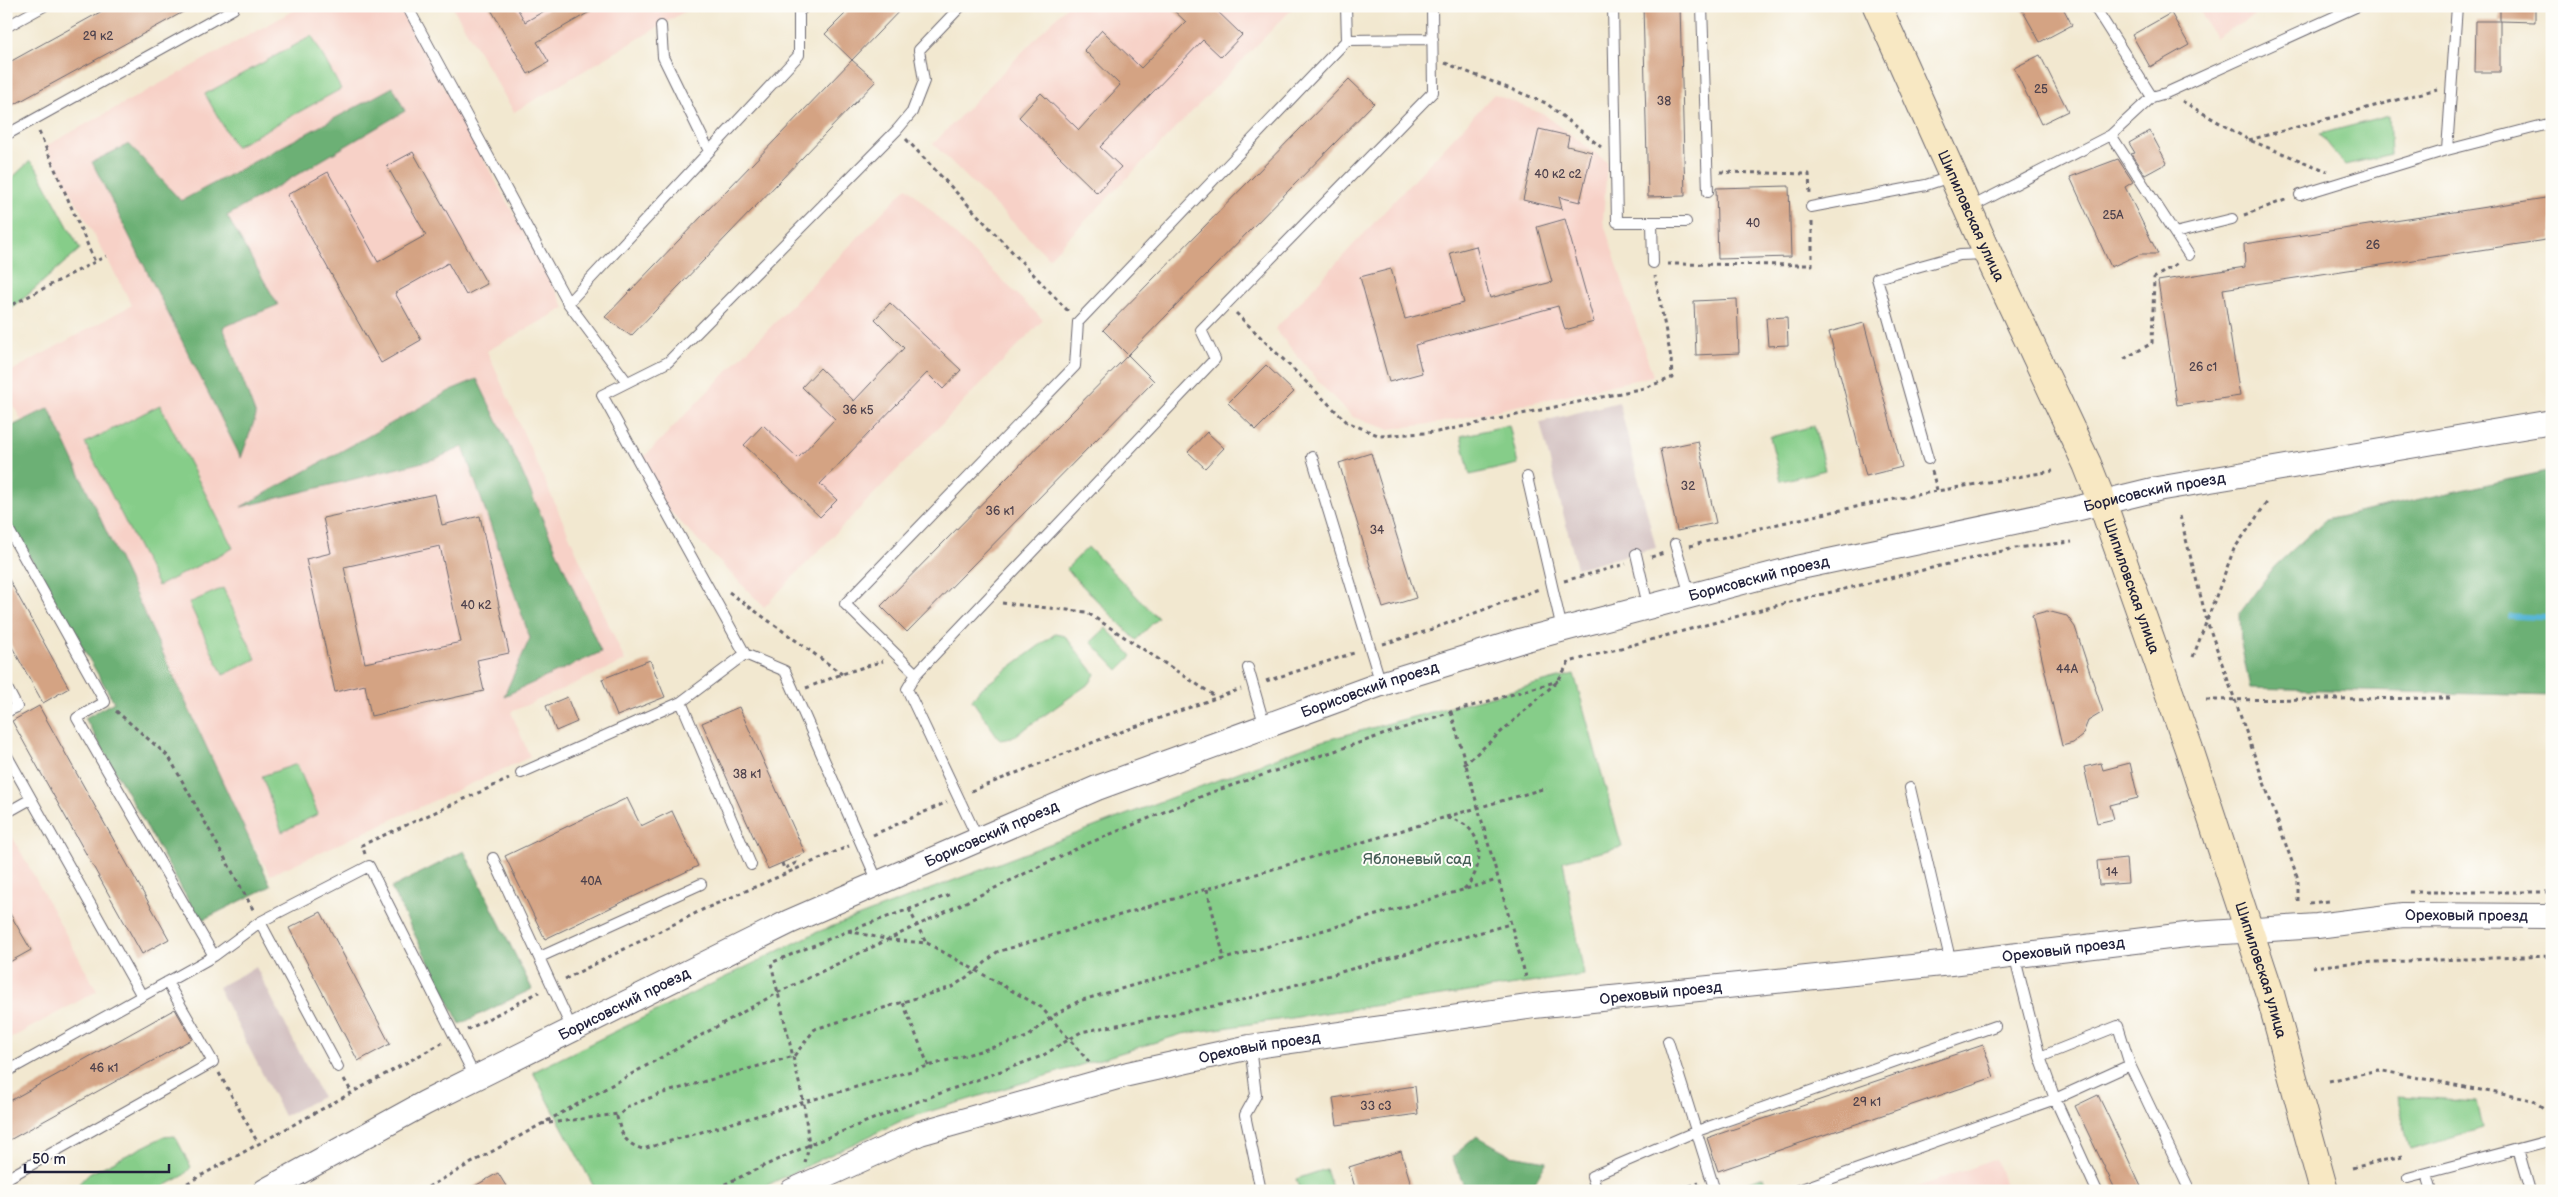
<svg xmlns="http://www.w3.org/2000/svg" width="2558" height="1197" viewBox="0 0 2558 1197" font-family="'Balsamiq Sans',sans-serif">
  <rect width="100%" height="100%" fill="#fdfcf7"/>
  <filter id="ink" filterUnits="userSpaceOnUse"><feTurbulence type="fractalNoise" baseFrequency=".02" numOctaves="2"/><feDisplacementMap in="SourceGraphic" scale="10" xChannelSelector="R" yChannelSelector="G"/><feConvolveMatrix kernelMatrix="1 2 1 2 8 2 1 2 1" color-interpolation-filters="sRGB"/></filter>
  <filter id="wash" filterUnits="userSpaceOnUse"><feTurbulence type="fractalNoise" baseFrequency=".0096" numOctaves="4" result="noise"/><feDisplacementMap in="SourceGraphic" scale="20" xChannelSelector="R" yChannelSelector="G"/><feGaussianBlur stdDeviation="1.12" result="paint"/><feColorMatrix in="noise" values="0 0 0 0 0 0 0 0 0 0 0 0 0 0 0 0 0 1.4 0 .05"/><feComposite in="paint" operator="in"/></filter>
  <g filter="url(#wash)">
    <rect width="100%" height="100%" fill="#f2e8d0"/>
    <path fill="#f7d1c7" d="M302,6H400L565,308L487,351L625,661L511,712L530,757L270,875L6,392V374L132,305L46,146Z
      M452,6H694L514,112Z
      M1067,6H1295L1049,258L933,144Z
      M2197,6H2272L2215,38Z
      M1494,94L1545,115L1607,162L1603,221L1653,376L1438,423L1388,429L1353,417L1324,388L1275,329Z
      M907,187L1043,320L764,607L644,485L639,462Z
      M11,834L97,991L6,1041V836Z
      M1996,1159L2007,1191H1906Z"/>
    <path fill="#d2bfc0" d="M1619,402L1656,548L1577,568L1540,422Z
      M256,967L322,1097L284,1116L218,987Z"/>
    <path fill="#86cd89" stroke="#547862" d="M312,36L341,89L235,147L205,94Z
      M2389,116L2391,154L2345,165L2320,134Z
      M30,161L36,167L80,249L6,314V179L12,178Z
      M160,405L233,548L158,586L85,443Z
      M1509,425L1518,464L1470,475L1461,436Z
      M1814,426L1825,470L1781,481L1770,437Z
      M1088,547L1158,618L1136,640L1066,569Z
      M223,588L256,659L223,675L189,603Z
      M1106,628L1132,656L1118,670L1091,642Z
      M1055,634L1065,636L1095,674L1090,683L1012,738L1000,740L972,700L979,690Z
      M1574,674L1622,847L1563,861L1584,975L1182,1034L905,1119L755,1191H596L533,1072L815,933L1315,743Z
      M297,764L318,814L282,832L262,776Z
      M2397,1096L2477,1101L2483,1129L2410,1150Z
      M175,1136L191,1167L183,1176L155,1191H78L76,1187L87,1175L163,1137Z
      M1326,1169L1333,1191H1300L1296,1179Z
      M1764,1177L1769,1191H1732L1731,1189Z"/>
    <path fill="#6cb075" stroke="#476958" d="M393,87L405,111L227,216L278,305L223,327L256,416L241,458L92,162L129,144L181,201Z
      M477,379L521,470L601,652L504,696L530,638L463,447L435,459L241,507L453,389Z
      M49,408L271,886L200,921L85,718L114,702L6,516V429Z
      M2552,470V696L2250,688L2241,644L2240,613L2274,567L2325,520Z
      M464,851L532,989L460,1024L391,888Z
      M1477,1136L1511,1155L1547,1161L1532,1188L1522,1191H1466L1452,1157Z"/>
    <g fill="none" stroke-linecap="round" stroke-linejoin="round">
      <path stroke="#59b6d7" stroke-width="5.5" d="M2510,616L2552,618"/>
    </g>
    <g id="blocks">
      <path fill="#d4a383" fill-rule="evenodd" d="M111,6H194L6,109V64Z
        M489,6H516L525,22L553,6H600L537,42L549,62L528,74Z
        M853,6H904L852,60L825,34Z
        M1169,6H1212L1242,35L1221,57L1203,40L1100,147L1121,167L1097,193L1019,117L1041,93L1079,130L1120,85L1084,50L1102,30L1141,68L1186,22Z
        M1643,6H1680L1685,196L1648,197Z
        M2020,6H2062L2072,25L2040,42Z
        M2500,6H2535V22L2500,21Z
        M2171,13L2189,45L2150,67L2132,35Z
        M2476,21H2500V72H2475Z
        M2040,55L2068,111L2041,124L2014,68Z
        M852,60L876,81L631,336L605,317Z
        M1349,79L1374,103L1128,355L1103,330Z
        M1539,129L1569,136L1567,146L1592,152L1580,202L1559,197L1562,209L1523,200Z
        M2150,131L2167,163L2145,175L2131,154L2135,153L2129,143Z
        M413,152L487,284L466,295L448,263L395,293L421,340L381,363L287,195L328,172L378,262L426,235L387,166Z
        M2118,159L2133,182L2125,187L2158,254H2140L2111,267L2070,177Z
        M1789,186L1791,257L1718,259L1716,188Z
        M2552,197V239L2223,289L2240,396L2177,405L2158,281L2245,267L2244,244Z
        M1565,219L1594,322L1565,330L1558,306L1415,345L1422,373L1389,382L1360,277L1391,269L1405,319L1464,303L1450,253L1476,246L1490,298L1552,282L1537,227Z
        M1737,299L1739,353L1696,355L1694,301Z
        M890,303L961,370L943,389L927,373L871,431L820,484L837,500L820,517L744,445L763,425L798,458L835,419L802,387L820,368L854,401L904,348L875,319Z
        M1787,317L1788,345L1768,346L1766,318Z
        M1864,323L1902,467L1866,476L1829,332Z
        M1128,355L1154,381L907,632L881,606Z
        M1266,365L1294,392L1256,430L1228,403Z
        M1207,432L1224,448L1205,468L1188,452Z
        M1698,441L1716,523L1677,531L1660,449Z
        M1371,453L1416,598L1383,608L1339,463Z
        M435,494L442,525L480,516L509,653L477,660L484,691L371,716L365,685L335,692L306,559L331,553L323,518ZM440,546L461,642L365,663L344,567Z
        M6,574L69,688L43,703L6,636Z
        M2047,611L2067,616L2075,627L2103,712L2088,721L2082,736L2073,743L2062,746L2032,615Z
        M650,660L665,697L617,716L602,679Z
        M567,697L577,722L556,731L546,706Z
        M39,706L169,939L142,954L12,721Z
        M739,707L805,853L768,869L702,723Z
        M2101,763L2103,770L2130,763L2138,798L2110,805L2114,819L2097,823L2084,767Z
        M627,798L641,826L672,811L698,866L545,939L505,856Z
        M2126,858L2128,883L2099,885L2097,861Z
        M6,907L31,950L6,964Z
        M321,912L390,1044L358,1061L289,928Z
        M175,1009L192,1039L6,1142V1103Z
        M1983,1045L1994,1077L1718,1171L1707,1138Z
        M1415,1086L1418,1114L1337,1125L1333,1098Z
        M2098,1095L2111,1122L2143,1191H2116L2075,1106Z
        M1401,1151L1413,1191H1356L1349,1167Z
        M498,1173L509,1191H466Z"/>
    </g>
  </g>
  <g filter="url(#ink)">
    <use href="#blocks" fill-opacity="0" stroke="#6b676f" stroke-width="1"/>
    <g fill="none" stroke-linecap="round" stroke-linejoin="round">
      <defs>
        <path id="service" d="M407,6L568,303
          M1346,6L1347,40
          M1613,6L1617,222H1686
          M1702,6L1708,192
          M2457,6L2447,150L2552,123
          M661,26L663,57L709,151
          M6,27L44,6
          M2152,97L2166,93L2358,6
          M6,135L233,9L232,6
          M2111,135L2189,255
          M2300,195L2447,150
          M1811,207L1926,185L1953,176
          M1969,208L2111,135L2152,97L2094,6
          M1652,222L1653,263
          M2175,233L2232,219
          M627,382L568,303L799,55V12L805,6
          M1312,457L1381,684
          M1928,459L1877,278L1960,255L1985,254
          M1527,477L1562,629
          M6,525L105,702L77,718L214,956L260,922L369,866L475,1077
          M1675,544L1690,595
          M1636,554L1648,606
          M1248,668L1265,727
          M916,674L845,604L1075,366L1078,322L1347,40L1433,39
          M6,686L17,707L6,712
          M681,702L751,865
          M6,754L142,996
          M521,773L681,702L745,654
          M1910,788L1951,963
          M6,813L31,799
          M978,839L907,689L916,674L1215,359L1201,330L1433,92L1432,6
          M493,858L572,1029
          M878,882L785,671L745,654L602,395L668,362L897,130L912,112L924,81L919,50L961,6
          M260,922L338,1067
          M2014,955L2040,1057L2055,1099L2097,1191
          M540,957L701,884
          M1668,1041L1715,1191
          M1250,1047L1256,1095L1245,1115L1261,1191
          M2130,1065L2190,1191
          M6,1072L214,956
          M2518,1149L2530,1191
          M2427,1174L2432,1191
          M2408,1178L2552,1140
          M6,1179L213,1062L167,982
          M1597,1191L1592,1176L1697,1131L1995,1026
          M1796,1191L2055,1099L2130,1065L2118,1026L2040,1057"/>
        <g id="tertiary">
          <path id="s1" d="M265,1191L425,1103L789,922L1097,788L1381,684L1523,640L1796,568L2075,509L2157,489L2552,422"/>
          <path id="s2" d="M792,1191L920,1133L1128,1074L1250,1047L1534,1006L1951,963L2194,934L2317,926L2403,915L2552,916"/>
        </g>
        <g id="secondary">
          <path id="s3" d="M1877,6L1988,254L2087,464L2102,502L2189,749L2270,994L2324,1191"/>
        </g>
      </defs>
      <use href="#service" stroke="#6b676f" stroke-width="12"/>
      <use href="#tertiary" stroke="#6b676f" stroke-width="26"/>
      <use href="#secondary" stroke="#6b676f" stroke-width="30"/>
      <path stroke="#6b676f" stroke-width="3" stroke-dasharray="4 4" stroke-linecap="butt" d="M1445,63L1546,103L1601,147
        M2182,101L2249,140L2327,171
        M39,132L95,262
        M906,139L1068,311
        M2249,140L2437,89
        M1720,172L1809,174L1810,193
        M2244,215L2288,199
        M1667,264L1812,265V219
        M6,308L106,256
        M1236,313L1347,422L1380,436L1437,432L1644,388L1672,378L1671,358L1655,276
        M2124,359L2152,343L2154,278L2179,262
        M6,366L12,371
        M1932,471L1937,490
        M2180,516L2207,621L2298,879V904
        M1690,546C1809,514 1931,491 2053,471
        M1651,557L1664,553
        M1564,581L1626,564
        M729,592L842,674
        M1002,603L1086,612L1215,696
        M1383,644L1424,632L1539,589
        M2193,657L2234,549L2268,501
        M1266,681L1357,652
        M806,688L842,674L883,661
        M2206,700L2453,698
        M116,711L169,757L254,911
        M1451,712L1526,977
        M1464,765L1558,681L1569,662L1790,602L2015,548L2072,542
        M971,791L1104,738L1241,689
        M1446,817L1546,788
        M873,835L947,802
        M365,854L362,845L509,779
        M782,863L784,869L796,863L798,869
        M1207,889L1224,958
        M1464,889C1489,865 1483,819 1443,818L997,952L976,971L952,987L815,1029L794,1056L660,1094L629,1106L617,1117C621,1134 625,1144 643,1149L1028,1037L1051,1017L1079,1001L1497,880
        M2409,892H2552
        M2309,903L2330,901
        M909,909L926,943
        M848,931L890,940L927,943L1041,1007L1091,1064
        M2312,967L2350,963L2552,956
        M565,979L702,910L849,846
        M903,1003L929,1067
        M467,1030L539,992
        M219,1073L258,1143
        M344,1079L351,1091
        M2329,1081L2378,1070L2532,1100L2552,1114
        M541,1124L619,1114
        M805,1163L809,1145L804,1104L771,963L848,931L949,895
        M2352,1168L2402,1156
        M173,1191L442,1043
        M421,1191L779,992L1082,846L1212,792L1451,712L1558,681
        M710,1191L809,1145L908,1105L1042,1056L1081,1032L1235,1002L1510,924
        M1674,1191L1699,1183"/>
      <use href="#service" stroke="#fff" stroke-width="10"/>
      <use href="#tertiary" stroke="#fff" stroke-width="24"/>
      <use href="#secondary" stroke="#f8e8c3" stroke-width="28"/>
    </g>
  </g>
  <g text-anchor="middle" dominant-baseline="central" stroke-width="4" stroke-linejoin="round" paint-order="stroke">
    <g font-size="12" fill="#4e424d">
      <text x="98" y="36">29 к2</text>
      <text x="2041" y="89">25</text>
      <text x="1664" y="101">38</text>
      <text x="1558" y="174">40 к2 с2</text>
      <text x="2113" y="215">25А</text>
      <text x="1753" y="223">40</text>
      <text x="2373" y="245">26</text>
      <text x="2203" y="367">26 с1</text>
      <text x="858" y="410">36 к5</text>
      <text x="1688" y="486">32</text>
      <text x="1000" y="511">36 к1</text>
      <text x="1377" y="530">34</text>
      <text x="476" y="605">40 к2</text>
      <text x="2067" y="669">44А</text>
      <text x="747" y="774">38 к1</text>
      <text x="2112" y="872">14</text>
      <text x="591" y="881">40А</text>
      <text x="104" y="1068">46 к1</text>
      <text x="1867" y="1102">29 к1</text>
      <text x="1376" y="1106">33 с3</text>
    </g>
    <g font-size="15" fill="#22223b" stroke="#fdfcf7">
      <text stroke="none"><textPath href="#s3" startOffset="230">Шипиловская улица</textPath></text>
      <text stroke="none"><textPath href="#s1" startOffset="2025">Борисовский проезд</textPath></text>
      <text stroke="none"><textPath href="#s1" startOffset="1620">Борисовский проезд</textPath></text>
      <text stroke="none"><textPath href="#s3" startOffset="634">Шипиловская улица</textPath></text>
      <text stroke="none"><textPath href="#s1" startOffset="1215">Борисовский проезд</textPath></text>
      <text stroke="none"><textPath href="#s1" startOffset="810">Борисовский проезд</textPath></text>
      <text stroke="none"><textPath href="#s2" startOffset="1706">Ореховый проезд</textPath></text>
      <text stroke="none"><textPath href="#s2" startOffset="1301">Ореховый проезд</textPath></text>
      <text stroke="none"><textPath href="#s3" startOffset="1039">Шипиловская улица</textPath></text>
      <text stroke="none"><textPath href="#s2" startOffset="896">Ореховый проезд</textPath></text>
      <text stroke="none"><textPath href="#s1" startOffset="405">Борисовский проезд</textPath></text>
      <text stroke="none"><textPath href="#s2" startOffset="491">Ореховый проезд</textPath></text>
    </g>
    <g font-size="15" fill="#455e56" stroke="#fdfcf7">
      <text x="1417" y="859">Яблоневый сад</text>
    </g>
  </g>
  <rect width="2558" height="1197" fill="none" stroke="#fdfcf7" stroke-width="25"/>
  <path d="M25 1164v8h144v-8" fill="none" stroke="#22223b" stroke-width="2.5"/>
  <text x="32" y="1164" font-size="15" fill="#22223b" stroke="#fdfcf7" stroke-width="4" paint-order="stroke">50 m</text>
</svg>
